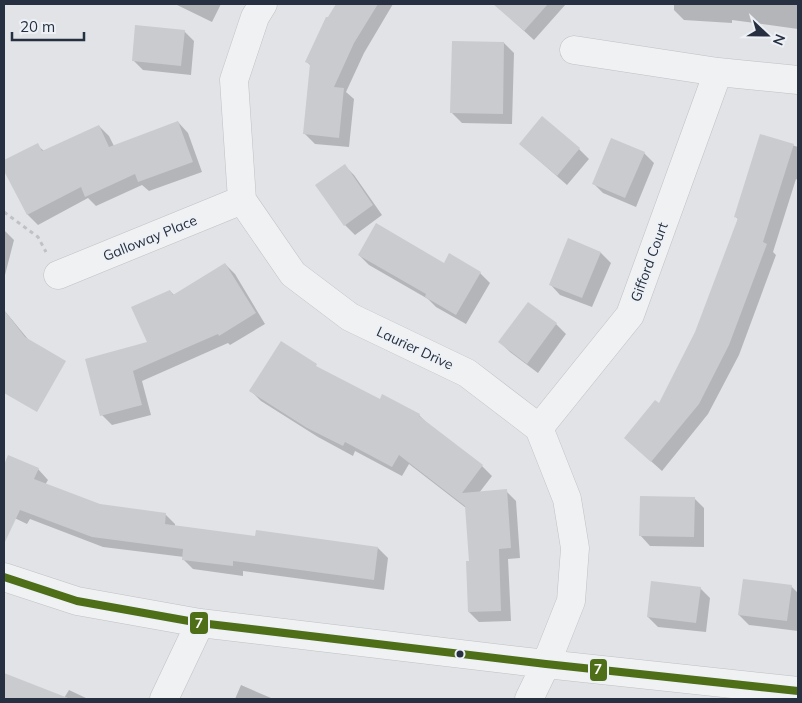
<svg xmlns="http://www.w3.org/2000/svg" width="802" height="703" viewBox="0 0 802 703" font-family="Mulish,sans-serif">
  <rect width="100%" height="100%" fill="#e1e3e6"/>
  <path fill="#0003" d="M175,4H221L212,22Z
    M337,4H393L364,53L346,92L354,99L349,147L315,144L304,133L311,66L307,62Z
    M501,4H566L534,40L498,7Z
    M674,4H798V29L732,20V23L684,20L674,10Z
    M184,31L194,41L191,75L143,70L133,60Z
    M504,43L514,53L512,124L462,123L452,113Z
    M178,122L188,133L202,172L149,191L142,185L96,206L88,198L38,225L28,215L4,168V162L37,145L44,151L99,126L109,136L114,146Z
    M761,135L798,147V180L796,179L773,252L776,255L739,355L708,414L662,471L625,438L659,405L696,333L739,220L736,217Z
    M520,144L579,149L589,159L567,185Z
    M644,153L654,163L636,207L603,193L593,183Z
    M344,165L354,175L382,215L355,235L345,225Z
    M4,230L14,240L4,279Z
    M568,240L601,253L611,263L592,307L560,295L550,284Z
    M359,255L444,265L480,273L490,283L466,324L436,307L428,299L369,265Z
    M225,264L235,274L265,324L230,345L228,343L142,381L151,415L112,425L102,415L148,343L170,291L174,295Z
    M528,304L556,324L566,334L538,373L510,352L500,342Z
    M4,310L32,344L4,367Z
    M281,343L321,370L380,401L383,396L419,415L429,425L482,466L492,476L479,493L506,491L516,501L520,558L508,559L511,621L479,622L469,612L470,562L466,508L409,464L402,476L355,451L353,456L318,437L261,401L251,391Z
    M9,456L38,469L48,480L45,485L99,506L165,514L175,524V526L256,537L378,548L388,558L384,590L243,571V576L193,569L183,559L184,557L103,547L30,519L27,524L4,513V468Z
    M694,498L704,508V547L650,546L640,535Z
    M791,586L798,593V631L749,625L739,615Z
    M700,588L710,598L706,632L658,627L648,617Z
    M4,674L64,698L69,690L88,699H4Z
    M241,685L271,698L272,699H235Z"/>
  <path fill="#c9cbce" d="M336,4H378L354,43L334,87L344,88L339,138L303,134L310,64L305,62L326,17H328Z
    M493,4H548L524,31Z
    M135,25L185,30L181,66L132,61Z
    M452,41L504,42L503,114L450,113Z
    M542,116L580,148L557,176L519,144Z
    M178,121L193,162L138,182L135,174L85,197L81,187L27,215L4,171V160L38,143L42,151L99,125L109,147Z
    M760,134L794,144L763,242L767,244L729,345L699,404L651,462L624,438L655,400L659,403L695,332L738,218L734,217Z
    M611,138L645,152L625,198L592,184Z
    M345,164L373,205L344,226L315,185Z
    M376,223L444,263L449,253L481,272L456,315L425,297L426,294L358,255Z
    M568,238L601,252L582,298L549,285Z
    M225,263L256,313L219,336L218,334L133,371L142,405L100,416L85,359L147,342L131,307L170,290L173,295Z
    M528,302L557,323L527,364L498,342Z
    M4,310L25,337L66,361L37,412L4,393Z
    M281,341L317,364L316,366L380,399L382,394L420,414L419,416L483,465L462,493L507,489L511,548L499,549L501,611L468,612L466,561H469L465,506L399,455L392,467L345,442L343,446L307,428L249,391Z
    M8,455L39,468L34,479L100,504L166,513L165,524L255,536L256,530L378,547L374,580L233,561V566L182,560L183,549L92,537L20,510L4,544V465Z
    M640,496L695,497L694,537L639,536Z
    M743,579L792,585L787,621L738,615Z
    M651,581L701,587L696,623L647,617Z
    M4,673L68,698L67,699H4Z"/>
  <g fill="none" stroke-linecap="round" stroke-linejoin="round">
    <defs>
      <path id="minor" d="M263,4L255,17L234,80L242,200L293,274L297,277L350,317L467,373L539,428L567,499L575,548L571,601L546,664L529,699
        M574,50L718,72L798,80
        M58,275L242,200
        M539,428L630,315L718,72
        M4,577L77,601L200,623L546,664L798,691
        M164,699L200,623"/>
    </defs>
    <use href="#minor" stroke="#bfc1c4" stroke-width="29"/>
    <path stroke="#bfc1c6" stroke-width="3" stroke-dasharray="4 4" stroke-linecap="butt" d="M4,212L38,237L46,252"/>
    <use href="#minor" stroke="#f0f1f3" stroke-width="28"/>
    <defs>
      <path id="bus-1" d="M4,577L77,601L200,623L546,664L798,691"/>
    </defs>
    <use href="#bus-1" stroke="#edf1f6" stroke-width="11"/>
    <use href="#bus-1" stroke="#4f6e18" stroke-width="8"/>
  </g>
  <circle fill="#263040" stroke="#edf1f6" stroke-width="2" cx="460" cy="654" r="4.5"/>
  <g text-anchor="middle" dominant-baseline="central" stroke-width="4" stroke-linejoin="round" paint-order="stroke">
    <g font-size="14" fill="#263040" stroke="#edf1f6">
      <text transform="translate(150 238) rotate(-22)">Galloway Place</text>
      <text transform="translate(649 262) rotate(-70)">Gifford Court</text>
      <text transform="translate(415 348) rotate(25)">Laurier Drive</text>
    </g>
  </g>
  <g stroke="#edf1f6" stroke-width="2">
    <rect x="189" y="611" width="20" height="24" rx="5" fill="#4f6e18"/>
    <rect x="589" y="658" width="19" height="24" rx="5" fill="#4f6e18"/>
  </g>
  <g font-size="14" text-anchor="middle" font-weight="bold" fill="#fff">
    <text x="199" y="628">7</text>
    <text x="598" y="674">7</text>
  </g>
  <rect width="802" height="703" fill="none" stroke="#263040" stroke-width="10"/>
  <g transform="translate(767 35) rotate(112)" stroke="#edf1f6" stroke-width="4" paint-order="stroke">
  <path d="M0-4L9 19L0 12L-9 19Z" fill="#263040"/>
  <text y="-8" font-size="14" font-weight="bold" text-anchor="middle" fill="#263040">N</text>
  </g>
  <path d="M12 32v8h72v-8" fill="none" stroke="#263040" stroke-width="2.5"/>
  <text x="20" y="32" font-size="15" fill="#263040" stroke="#edf1f6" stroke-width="4" paint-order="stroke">20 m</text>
</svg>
